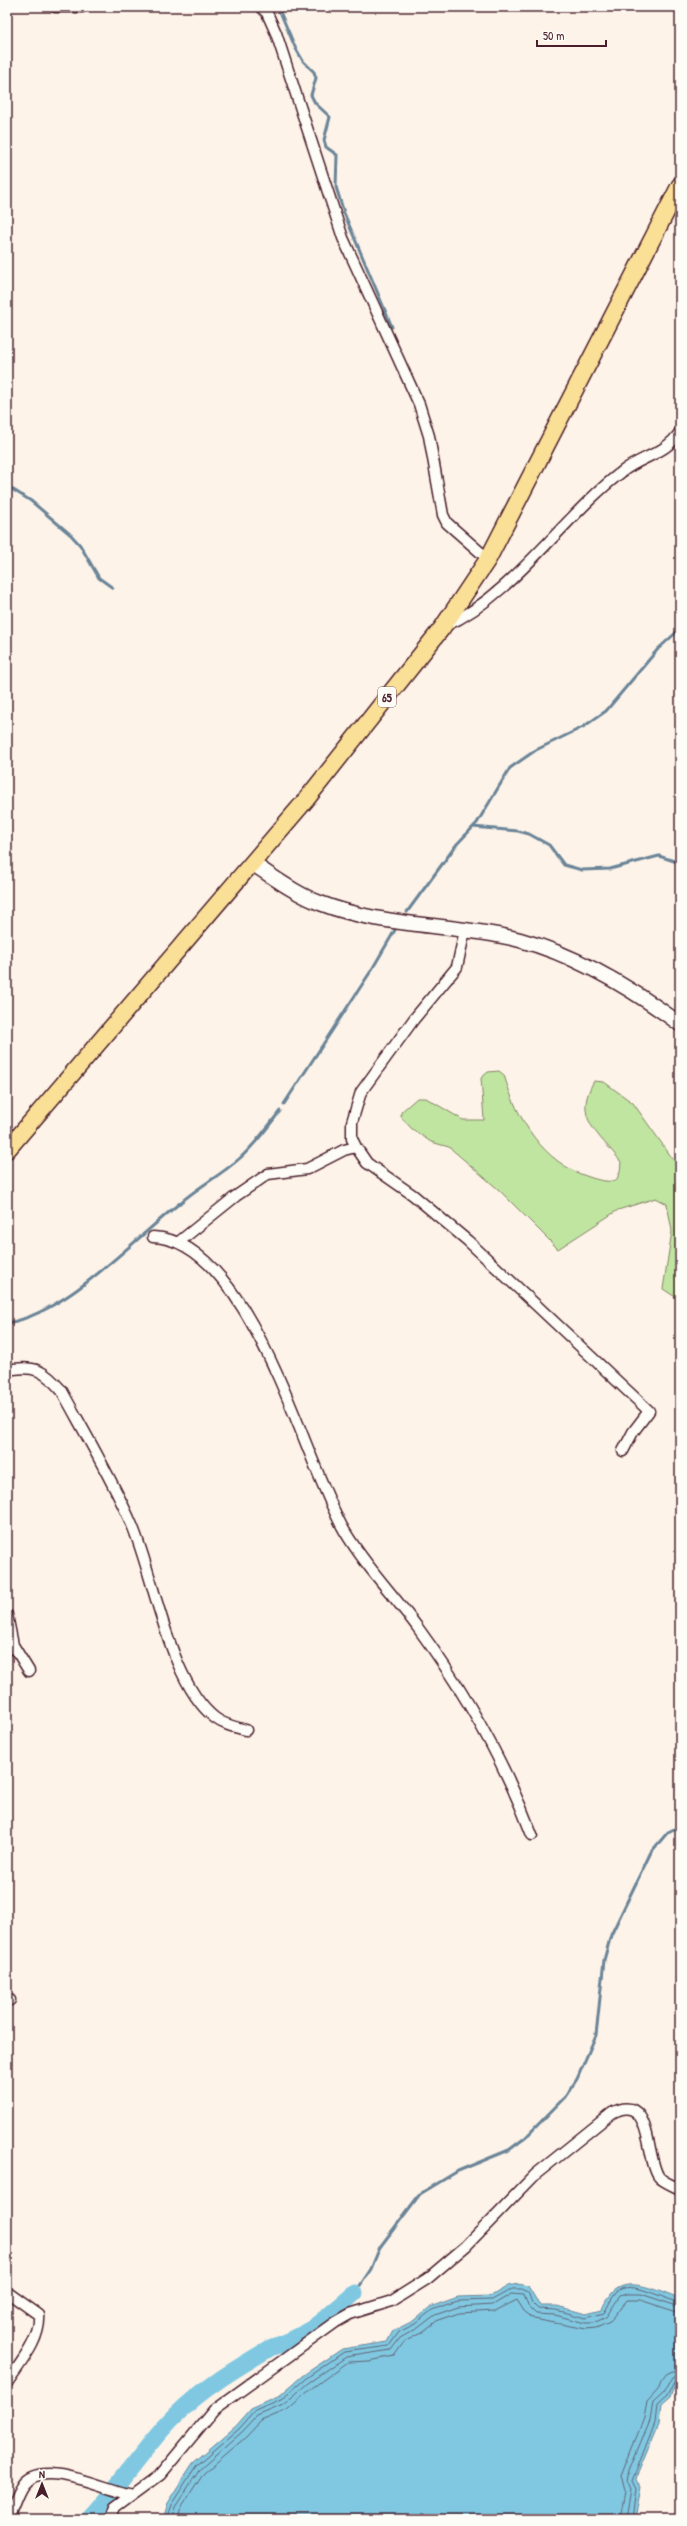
<svg xmlns="http://www.w3.org/2000/svg" width="687" height="2526" viewBox="0 0 687 2526" font-family="'Patrick Hand',sans-serif">
  <rect width="100%" height="100%" fill="#fdf3e8"/>
  <filter id="ink" filterUnits="userSpaceOnUse"><feTurbulence type="fractalNoise" baseFrequency=".025" numOctaves="2"/><feDisplacementMap in="SourceGraphic" scale="8" xChannelSelector="R" yChannelSelector="G"/><feConvolveMatrix kernelMatrix="1 2 1 2 8 2 1 2 1" color-interpolation-filters="sRGB"/></filter>
  <g filter="url(#ink)">
    <path fill="#bfe5a1" stroke="#848266" d="M499,1071L504,1075C517,1119 543,1163 589,1177C598,1180 605,1182 616,1181L620,1172L621,1162C599,1133 572,1119 594,1081L604,1082L633,1103L680,1169V1300L663,1289L672,1231L667,1204L656,1198L618,1210L558,1249L499,1190L449,1147L431,1142L412,1129L401,1117V1112L417,1098H426L463,1120H484L481,1078L488,1072Z"/>
    <path fill="#80c8e1" stroke="#6a8498" d="M518,2284L528,2286L540,2306H557L586,2314L602,2310C603,2305 606,2301 609,2297C625,2272 658,2292 680,2299V2382L673,2390L670,2399L661,2407L659,2422L638,2472L636,2480L641,2487L635,2519H162L167,2503L193,2463L236,2426L251,2409L278,2397L302,2376L342,2349L387,2342L393,2331L413,2321L430,2307L458,2297L491,2296L508,2286Z"/>
    <g fill="none" stroke-linecap="round" stroke-linejoin="round">
      <path stroke="#606374" stroke-width="1" d="M166,2519L171,2505L196,2466L239,2429L254,2412L281,2400L305,2379L344,2352L389,2346L399,2332L415,2324L432,2310L448,2304L458,2301L492,2300L512,2289H522L528,2292L532,2303L538,2309L556,2310L586,2318L604,2313C608,2307 611,2298 617,2292C630,2278 665,2301 680,2302
        M171,2519L175,2507L200,2469L242,2432L257,2416L283,2405L308,2383L346,2357L391,2350L400,2338L418,2328L435,2315L458,2307L493,2305L511,2294L524,2295L528,2306L536,2314L555,2315L585,2323H594L606,2317L620,2296L626,2294H641L680,2307
        M178,2519L180,2510L204,2473L246,2437L261,2421L287,2410L312,2388L348,2362L369,2361L394,2356L404,2342L421,2333L438,2320L459,2313L495,2311L517,2300L524,2311L534,2319L586,2329L596,2328L610,2322L627,2300H640L680,2313
        M620,2519L625,2492L621,2476L644,2418L647,2402L658,2390L661,2382L668,2373L680,2368
        M626,2519L631,2490L627,2481L629,2470L650,2420L653,2403L663,2394L672,2378L680,2374
        M632,2519L636,2489L632,2481L655,2421L657,2406L667,2397L675,2381L680,2379"/>
      <path stroke="#6a8498" stroke-width="3" d="M278,7L295,47L303,61L314,72L316,78L311,95L315,103L330,117L324,140L326,147L337,155L336,187L344,213L392,327
        M7,486L31,501L71,535L80,545L99,578L113,588
        M473,827L518,831L529,834L549,845L564,865L582,870L610,869L659,856L680,863
        M407,912L457,844L477,823L510,768L536,750L583,727L606,711L658,649L680,629
        M284,1104L371,971L395,930
        M7,1323C67,1313 132,1241 180,1203C198,1187 221,1175 239,1159C255,1145 267,1128 280,1111
        M355,2293L371,2269L380,2247L420,2194L458,2171L509,2150L525,2138L565,2097L577,2079L596,2035L604,1960L611,1935L651,1852L668,1832L680,1826"/>
      <path stroke="#80c8e1" stroke-width="17" d="M89,2519C120,2486 144,2446 177,2414C204,2387 239,2367 272,2347C306,2338 329,2315 355,2293"/>
      <defs>
        <path id="street" d="M55,7H82
          M261,7L267,13L276,33L343,238L419,404L429,436L443,515L447,523L488,559
          M445,626C514,595 563,516 623,471C641,457 667,453 680,432
          M465,930L457,967L414,1019L361,1092L352,1122V1139L356,1147L367,1163L413,1195L468,1241L649,1411L633,1432L623,1451
          M153,1237C250,1240 303,1459 344,1530C365,1566 394,1595 418,1628C465,1692 504,1761 532,1835
          M180,1241L236,1196L268,1174L307,1169L344,1150L356,1147
          M7,1370C35,1365 44,1370 62,1391C86,1435 112,1479 132,1525C155,1579 169,1682 215,1718C224,1725 235,1727 246,1730
          M7,1615L13,1645L29,1671
          M7,1999L10,2000
          M7,2292L39,2315C41,2340 20,2363 7,2383
          M7,2519C13,2509 16,2495 23,2485C43,2457 107,2491 133,2495
          M111,2519L115,2508L160,2475L214,2410L336,2322L350,2314L392,2301L427,2279L466,2246L536,2174L612,2113C653,2091 645,2158 659,2177C663,2182 674,2186 680,2189"/>
        <path id="secondary" d="M253,864C275,878 296,894 320,903C384,928 455,923 520,940C576,955 634,990 680,1024"/>
        <path id="primary" d="M7,1150L305,801L442,628L488,559L680,185"/>
      </defs>
      <use href="#street" stroke="#4a1f2b" stroke-width="13"/>
      <use href="#secondary" stroke="#4a1f2b" stroke-width="17"/>
      <use href="#primary" stroke="#4a1f2b" stroke-width="19"/>
      <use href="#street" stroke="#fdfcf7" stroke-width="10"/>
      <use href="#secondary" stroke="#fdfcf7" stroke-width="14"/>
      <use href="#primary" stroke="#fadf96" stroke-width="16"/>
    </g>
  </g>
  <g text-anchor="middle" dominant-baseline="central" stroke-width="3" stroke-linejoin="round" paint-order="stroke">
    <rect fill="#fdfcf7" stroke="#806168" stroke-width="1" x="378" y="687" width="18" height="20" rx="3"/>
    <g font-size="12" font-weight="bold" fill="#4a1f2b">
      <text x="387" y="697">65</text>
    </g>
  </g>
  <rect width="687" height="2526" fill="none" stroke="#fdfcf7" stroke-width="24"/>
  <rect x="12" y="12" width="663" height="2502" fill="none" stroke="#4a1f2b" stroke-width="1.5" filter="url(#ink)"/>
  <g transform="translate(42 2484)" stroke="#fdfcf7" stroke-width="3" paint-order="stroke">
  <path d="M0-3L7 15L0 10L-7 15Z" fill="#4a1f2b"/>
  <text y="-6" font-size="11" font-weight="bold" text-anchor="middle" fill="#4a1f2b">N</text>
  </g>
  <path d="M537 40v6h69v-6" fill="none" stroke="#4a1f2b" stroke-width="2"/>
  <text x="543" y="40" font-size="12" fill="#4a1f2b" stroke="#fdfcf7" stroke-width="3" paint-order="stroke">50 m</text>
</svg>
